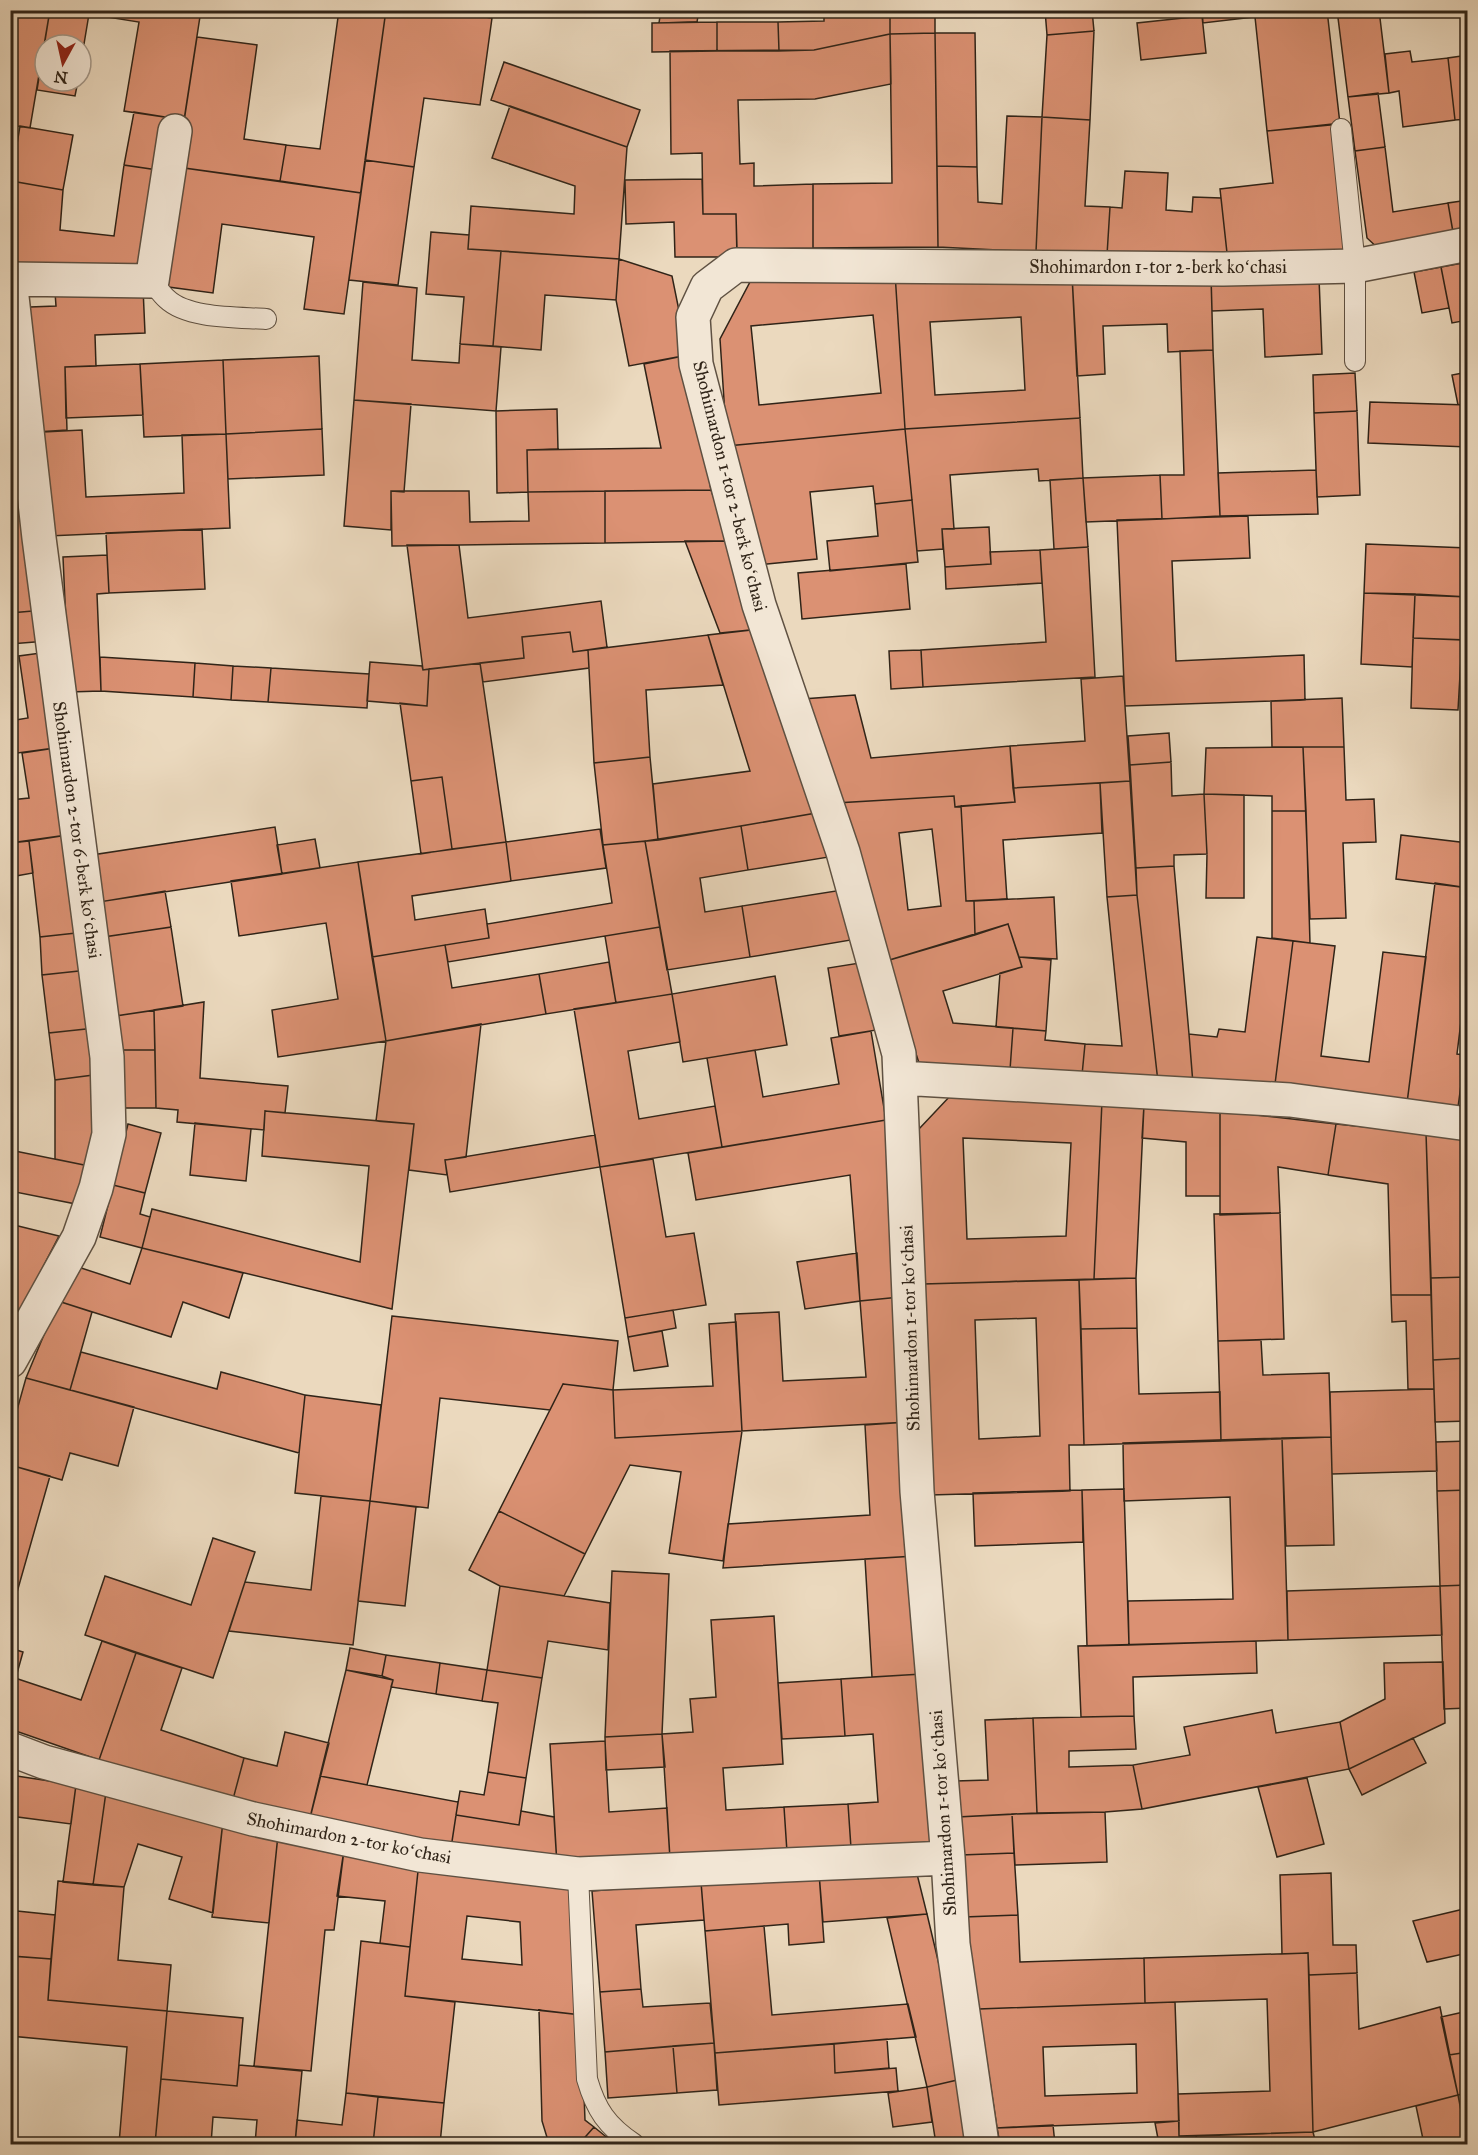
<svg xmlns="http://www.w3.org/2000/svg" width="1478" height="2155" viewBox="0 0 1478 2155" font-family="'IM FELL Great Primer',serif">
  <rect width="100%" height="100%" fill="#ebd9be"/>
  <filter id="stains"><feTurbulence type="fractalNoise" baseFrequency=".00333" numOctaves="4"/><feColorMatrix values="0 0 0 0 .2 0 0 0 0 .09 0 0 0 0 .02 0 0 0 .5 -.17"/></filter>
  <radialGradient id="worn" r=".72"><stop offset=".6" stop-color="#630" stop-opacity="0"/><stop offset="1" stop-color="#630" stop-opacity=".3"/></radialGradient>
  <path fill="#db9173" stroke="#302418" stroke-width="1.5" fill-rule="evenodd" d="M10,10H50L30,128L10,125Z
    M50,10H201L184,120L124,111L139,22L89,14L81,62V45H45V81H78L75,96L37,90Z
    M339,10H386L361,193L280,181L286,145L320,149Z
    M386,10H436L492,18L480,105L424,98L414,167L365,160Z
    M661,10H699L697,22L659,23Z
    M824,10H890V34L814,50L779,51L778,22L824,21Z
    M890,10H1045V15L935,16V33L890,34Z
    M1045,10H1092L1094,31L1047,35Z
    M1202,10H1262V16L1203,23Z
    M1306,10H1327L1340,124L1267,131L1255,17Z
    M1337,10H1379L1389,93L1348,97Z
    M1202,16L1206,53L1141,60L1137,23Z
    M717,22V51L652,52V23Z
    M717,22H778L779,51H717Z
    M1094,31L1090,120L1042,117L1047,35Z
    M935,33L938,247L813,248V184L892,183L890,34Z
    M935,33H975L977,167L937,166Z
    M890,34L891,84L815,99L738,100L740,164L754,163V186L813,184V248L737,249L736,214H703L702,153L671,154L670,51L814,50Z
    M197,37L257,45L244,139L286,145L280,181L177,167Z
    M1410,51L1412,62L1448,58L1455,120L1403,127L1399,91L1389,93L1385,54Z
    M1468,55V119L1455,120L1448,58Z
    M504,62L640,110L627,147L491,100Z
    M1378,93L1385,147L1355,151L1348,97Z
    M510,106L627,147L619,259L468,249L471,206L574,214L575,186L492,158Z
    M134,112L172,118L164,171L124,165Z
    M1007,116L1042,117L1036,252L938,247L937,166L977,167L978,202L1002,204Z
    M1042,117L1090,120L1085,206L1110,207L1107,255L1036,252Z
    M1332,124L1346,250L1228,262L1220,189L1273,183L1267,131Z
    M20,126L73,135L63,190L11,181Z
    M1385,147L1393,212L1448,203L1454,238L1381,251L1367,238L1355,151Z
    M365,160L414,167L398,285L349,280Z
    M124,165L164,171L151,251L131,276L10,268L11,181L63,190L60,230L114,236Z
    M177,167L361,193L344,314L304,309L314,237L222,224L213,293L161,286Z
    M1125,171L1168,173L1166,210L1192,212L1193,197L1221,198L1228,262L1107,255L1110,207L1122,208Z
    M702,179L703,214H736L737,257H675L674,222L626,224L625,180Z
    M1468,200V236L1454,238L1448,203Z
    M431,232L469,235L468,249L501,251L493,346L460,344L464,297L426,294Z
    M501,251L619,259L616,300L545,295L541,350L493,346Z
    M619,259L672,276L688,355L629,366L616,300Z
    M1468,262V320L1452,323L1441,267Z
    M1441,267L1449,308L1422,313L1414,272Z
    M895,273L905,429L727,446L720,339L750,282ZM873,315L881,393L759,405L751,326Z
    M895,273L1072,275L1080,418L905,429ZM1021,317L1025,390L935,395L930,322Z
    M1072,275L1211,276L1213,350L1168,352L1167,324L1103,326L1105,374L1077,376Z
    M1211,276L1319,278L1322,354L1265,357L1263,309L1212,311Z
    M363,282L417,288L412,360L459,363L460,344L501,347L496,411L354,400Z
    M143,288L145,333L95,335L96,366L65,367L67,430L36,432L30,307L56,306L55,292Z
    M1213,350L1220,516L1162,519L1160,475H1184L1180,351Z
    M688,355L711,490L528,492L527,450L661,448L644,364Z
    M319,356L322,429L226,434L223,360Z
    M223,360L226,434L144,437L140,364Z
    M140,364L143,415L66,418L65,367Z
    M1468,372V405H1458L1452,375Z
    M1355,373L1357,411L1314,413L1313,375Z
    M10,385L28,495L10,496Z
    M354,400L411,404L404,492L391,491V530L344,526Z
    M1370,402L1468,405V447L1368,443Z
    M557,409L558,449L527,450L528,492L497,493L496,411Z
    M1357,411L1360,495L1317,497L1314,413Z
    M1080,418L1083,478L1039,481L1038,469L950,475L954,529H942L943,549L917,551L905,429Z
    M322,429L324,475L228,479L226,434Z
    M905,429L912,500L875,504L873,486L810,492L817,559L758,565L727,446Z
    M82,430L86,497L184,493L182,435L226,434L230,528L48,536L43,432Z
    M1316,470L1318,514L1220,516L1218,473Z
    M1160,475L1162,519L1086,522L1083,478Z
    M1083,478L1088,547L1054,549L1050,480Z
    M711,490L729,541L605,543V491Z
    M391,491H469L470,522L529,521L528,492L605,491V543L392,546Z
    M28,495L44,610L10,613V496Z
    M912,500L918,562L830,571L827,541L878,536L875,504Z
    M1248,516L1250,558L1172,561L1176,661L1304,655L1305,700L1125,706L1117,520Z
    M989,527L991,564L945,567L942,529Z
    M202,529L205,589L109,593L106,533Z
    M685,541H729L760,629L720,633Z
    M1366,544L1468,548V597L1364,593Z
    M407,545H459L468,618L601,601L607,647L573,652L570,632L522,637L524,658L423,670Z
    M1088,547L1095,677L923,687L921,650L1046,642L1040,550Z
    M1040,550L1042,583L946,589L945,567L991,564L990,552Z
    M107,555L109,593L97,594L101,691L69,692L63,557Z
    M906,564L910,609L802,619L798,573Z
    M1364,593L1415,594L1412,667L1361,664Z
    M1415,594L1468,597V640L1413,638Z
    M44,610L47,641L10,644V613Z
    M760,629L822,812L658,840L653,784L750,771L708,635Z
    M570,632L573,652L588,650L589,668L483,682L480,663L524,658L522,637Z
    M708,635L723,685L646,690L650,757L594,763L588,650Z
    M1413,638L1462,640L1458,710L1411,708Z
    M921,650L923,687L891,689L889,651Z
    M48,652L62,747L10,754V721L28,718L19,656Z
    M100,657L195,663L193,697L101,691Z
    M370,662L422,666L423,670L429,669L427,706L367,701Z
    M195,663L233,666L231,700L193,697Z
    M480,663L506,842L452,849L442,777L411,781L400,703L427,706L429,669Z
    M233,666L271,668L268,702L231,700Z
    M271,668L369,674L367,708L268,702Z
    M1123,676L1130,781L1013,788L1010,746L1085,741L1081,679Z
    M855,695L871,758L1010,746L1015,802L955,807L954,796L836,803L803,699Z
    M1342,698L1344,747H1272L1271,701Z
    M1169,733L1171,762L1130,765L1128,736Z
    M62,747L74,834L10,843V800L29,798L22,753Z
    M1303,747H1344L1346,800L1374,799L1376,842L1343,843L1346,918L1310,919Z
    M1303,747L1306,811H1272V796L1204,794L1206,748Z
    M650,757L658,840L603,845L594,763Z
    M1171,762L1172,796L1204,794L1207,854L1174,855V866L1136,868L1130,765Z
    M442,777L452,849L421,854L411,781Z
    M1130,781L1137,895L1107,897L1100,783Z
    M1100,783L1102,833L1003,840L1007,899L966,901L961,806L1015,802L1013,788Z
    M1204,794L1244,795V898H1206L1207,854Z
    M954,796L955,807L961,806L966,901H974L975,935L886,961L836,803ZM932,829L941,906L908,910L899,833Z
    M1272,811H1306L1310,943L1272,938Z
    M822,812L829,857L748,870L741,826Z
    M741,826L748,870L700,878L705,912L742,906L750,957L667,970L645,841Z
    M275,827L282,874L99,902L92,855Z
    M600,829L606,868L511,881L506,842Z
    M74,834L85,932L40,937L29,841Z
    M1401,835L1468,843V888L1396,879Z
    M315,839L320,868L282,874L277,845Z
    M29,841L33,873L10,877V843Z
    M645,841L660,927L448,962L445,945L489,938L487,924L612,903L603,845Z
    M506,842L511,881L412,896L415,920L485,909L489,938L372,957L358,862Z
    M358,862L386,1041L278,1057L272,1010L338,999L326,923L239,936L231,881Z
    M1174,866L1189,1034L1193,1084L1158,1082L1137,895L1136,868Z
    M1435,883L1468,888V964L1457,1054L1465,1055L1458,1107L1407,1103Z
    M842,890L851,940L750,957L742,906Z
    M165,891L171,927L104,937L99,902Z
    M1137,895L1158,1082L1082,1075L1085,1044L1122,1046L1107,897Z
    M1054,897L1057,959L1019,957L1008,924L975,935L974,901Z
    M1008,924L1022,967L943,991L953,1023L1013,1028L1010,1070L919,1063L886,961Z
    M171,927L183,1006L116,1016L104,937Z
    M660,927L672,994L616,1003L605,936Z
    M85,932L88,970L42,975L40,937Z
    M1257,937L1293,941L1274,1092L1193,1084L1189,1034L1217,1037L1219,1029L1245,1032Z
    M1293,941L1335,946L1321,1056L1369,1062L1383,952L1426,957L1407,1103L1274,1092Z
    M445,945L452,988L539,974L546,1014L386,1041L372,957Z
    M1019,957L1051,960L1046,1031L996,1027L1000,973L1022,967Z
    M872,961L883,1029L839,1036L828,968Z
    M609,962L616,1003L546,1014L539,974Z
    M88,970L95,1028L49,1033L42,975Z
    M775,976L787,1045L683,1062L672,994Z
    M672,994L680,1042L628,1051L639,1119L715,1106L722,1147L600,1167L574,1009Z
    M204,1002L200,1078L288,1086L285,1113L265,1111L264,1130L177,1122L178,1110L156,1108L154,1010Z
    M154,1010L155,1050H117L116,1016Z
    M481,1024L466,1157L445,1160L447,1175L409,1170L414,1124L376,1121L386,1041Z
    M95,1028L101,1074L55,1080L49,1033Z
    M1013,1028L1046,1031L1045,1040L1085,1044L1082,1075L1010,1070Z
    M871,1031L886,1120L722,1147L707,1058L755,1050L763,1097L839,1084L831,1038Z
    M117,1050H155L156,1108H118Z
    M101,1074L89,1166L55,1159V1080Z
    M952,1094L1102,1101L1094,1279L923,1284L918,1130ZM963,1138L1071,1143L1066,1236L967,1239Z
    M1102,1101L1144,1105L1136,1278L1094,1279Z
    M1144,1105L1220,1111V1196H1186V1142L1142,1138Z
    M265,1111L414,1124L392,1309L142,1248L152,1209L360,1262L369,1166L262,1156Z
    M1220,1111L1336,1124L1328,1175L1278,1167L1280,1213L1220,1215Z
    M886,1120L900,1297L860,1301L850,1175L696,1200L688,1153Z
    M195,1123L251,1129L246,1181L190,1175Z
    M128,1124L161,1133L145,1193L113,1185Z
    M1336,1124L1426,1133L1431,1295H1391L1388,1184L1328,1175Z
    M1426,1133L1468,1138V1277L1431,1278Z
    M595,1135L600,1167L450,1192L445,1160Z
    M10,1150L89,1166L81,1205L10,1191Z
    M653,1159L666,1237L694,1233L706,1305L625,1318L600,1167Z
    M113,1185L145,1193L140,1214L150,1217L142,1248L100,1237Z
    M1280,1213L1284,1339L1218,1341L1214,1214Z
    M10,1224L59,1236L10,1331Z
    M142,1248L243,1273L229,1318L183,1302L171,1337L58,1301L69,1264L130,1284Z
    M857,1253L860,1301L805,1309L797,1262Z
    M1468,1277V1358L1433,1360L1431,1278Z
    M1136,1278L1137,1328L1081,1329L1079,1280Z
    M1079,1280L1084,1445H1069L1070,1491L930,1495L923,1284ZM1036,1318L1040,1436L979,1439L975,1320Z
    M1391,1295H1431L1434,1389H1408L1406,1321L1392,1322Z
    M900,1297L908,1422L742,1431L735,1314L779,1312L783,1381L866,1377L860,1301Z
    M58,1301L92,1312L70,1390L26,1378Z
    M673,1310L676,1328L628,1337L625,1318Z
    M392,1316L618,1341L613,1390L563,1384L550,1410L440,1398L428,1508L370,1501Z
    M736,1322L742,1431L615,1438L613,1390L713,1386L709,1324Z
    M1137,1328L1139,1394L1220,1392L1221,1441L1084,1445L1081,1329Z
    M662,1331L668,1366L634,1371L628,1337Z
    M1261,1340L1263,1375L1329,1373L1331,1437L1221,1441L1218,1341Z
    M81,1352L217,1389L221,1372L305,1395L299,1453L70,1390Z
    M1468,1358V1421L1435,1422L1433,1360Z
    M26,1378L134,1407L118,1466L70,1453L62,1480L10,1465V1435Z
    M563,1384L613,1390L615,1438L742,1431L723,1561L669,1553L681,1472L630,1465L585,1554L499,1511Z
    M1434,1389L1437,1471L1332,1474L1330,1392Z
    M305,1395L381,1405L370,1501L295,1493Z
    M908,1422L915,1556L723,1568L728,1524L870,1515L865,1425Z
    M1331,1437L1334,1545L1286,1546L1282,1438Z
    M1282,1438L1288,1640L1129,1645L1128,1601L1233,1599L1230,1497L1124,1501L1123,1443Z
    M1468,1441V1490L1437,1491L1436,1442Z
    M10,1465L50,1476L10,1617Z
    M1124,1489L1129,1645L1087,1646L1082,1490Z
    M1082,1490L1083,1542L975,1546L973,1493Z
    M1468,1490V1585L1440,1586L1437,1491Z
    M321,1496L370,1501L353,1645L229,1631L245,1582L311,1590Z
    M370,1501L416,1507L405,1606L358,1601Z
    M499,1511L585,1554L564,1596L500,1586L469,1570Z
    M213,1538L255,1552L213,1678L85,1635L105,1576L191,1605Z
    M915,1556L922,1674L872,1677L865,1559Z
    M612,1571L669,1574L662,1734L605,1737Z
    M1468,1585V1708L1444,1709L1440,1586Z
    M500,1586L610,1603L608,1650L548,1641L542,1678L487,1670Z
    M1440,1586L1442,1635L1288,1640L1287,1591Z
    M774,1616L783,1764L723,1768L726,1810L784,1807L787,1852L670,1859L662,1734L693,1732L690,1699L716,1697L711,1620Z
    M102,1641L136,1653L99,1760L10,1729V1695L15,1678L81,1700Z
    M1256,1641L1257,1673L1133,1677L1134,1716L1081,1717L1078,1646Z
    M10,1648L23,1652L11,1695H10Z
    M350,1648L386,1655L382,1676L346,1670Z
    M136,1653L182,1668L161,1730L244,1758L232,1803L99,1760Z
    M386,1655L440,1663L436,1694L391,1687L393,1680L382,1676Z
    M1443,1662L1445,1723L1349,1769L1340,1722L1385,1699L1384,1663Z
    M440,1663L487,1670L482,1701L436,1694Z
    M346,1670L393,1680L367,1785L320,1776Z
    M487,1670L542,1678L526,1778L488,1772L498,1703L482,1701Z
    M922,1674L933,1843L851,1848L848,1804L878,1802L873,1734L845,1736L841,1679Z
    M841,1679L845,1736L782,1739L778,1683Z
    M1272,1710L1276,1733L1340,1722L1349,1769L1142,1809L1133,1765L1190,1755L1184,1727Z
    M1134,1716L1136,1749L1069,1751V1767L1133,1765L1142,1809L1105,1812L1037,1813L1033,1718Z
    M1033,1718L1037,1813L958,1817L956,1781L988,1780L985,1720Z
    M285,1732L329,1743L309,1822L232,1803L244,1758L277,1766Z
    M662,1734L665,1767L606,1770L605,1737Z
    M1413,1738L1426,1763L1362,1795L1349,1769Z
    M605,1741L609,1812L667,1808L670,1859L557,1865L550,1744Z
    M488,1772L526,1778L519,1825L456,1815L460,1791L484,1795Z
    M10,1775L76,1785L71,1824L10,1816Z
    M320,1776L458,1802L451,1848L309,1822Z
    M1307,1778L1324,1844L1277,1857L1258,1787Z
    M76,1785L106,1792L93,1885L63,1882Z
    M106,1792L223,1821L213,1913L169,1899L182,1857L138,1844L124,1887L93,1885Z
    M848,1804L851,1848L787,1852L784,1807Z
    M521,1811L554,1817L557,1865L451,1848L456,1815L519,1825Z
    M1105,1812L1107,1862L1015,1865L1012,1814Z
    M1012,1814L1014,1853L961,1855L958,1817Z
    M223,1821L278,1835L269,1923L212,1917Z
    M278,1835L344,1850L334,1930H325L311,2071L254,2066Z
    M344,1850L418,1871L410,1947L380,1943L385,1901L337,1896Z
    M1014,1853L1018,1915L964,1917L961,1855Z
    M915,1866L927,1914L823,1922L819,1873Z
    M418,1871L577,1887L581,2015L405,1996ZM467,1916L520,1922L522,1965L462,1959Z
    M819,1873L824,1942L789,1945L788,1924L705,1931L701,1882Z
    M1331,1873L1333,1945H1356L1357,1973L1309,1975L1308,1953L1282,1954L1280,1875Z
    M58,1881L124,1887L118,1960L171,1965L167,2011L48,2000Z
    M701,1882L704,1920L636,1925L641,1989L600,1992L592,1891Z
    M1468,1908V1953L1427,1962L1413,1921Z
    M17,1911L55,1915L51,1959L10,1956V1920L15,1919Z
    M927,1914L966,2078L927,2087L887,1918Z
    M1018,1915L1020,1962L1144,1958L1145,2003L979,2009L964,1917Z
    M764,1926L772,2015L908,2004L916,2037L715,2053L705,1931Z
    M361,1941L410,1947L405,1996L455,2002L444,2103L346,2093Z
    M1308,1953L1313,2132L1179,2136L1178,2094L1270,2091L1267,1999L1145,2003L1144,1958Z
    M12,1956L51,1959L48,2000L167,2011L155,2144H119L127,2047L10,2036Z
    M1357,1973L1359,2029L1440,2007L1458,2095L1313,2132L1309,1975Z
    M641,1989L643,2007L710,2003L714,2043L605,2052L600,1992Z
    M1175,2002L1179,2121L997,2128L979,2009ZM1136,2044L1137,2093L1045,2096L1043,2047Z
    M539,2010L581,2015L585,2120L594,2127L579,2144H549L542,2121Z
    M167,2011L243,2018L237,2086L161,2079Z
    M1468,2011V2052L1449,2055L1441,2017Z
    M887,2039L889,2068L835,2073L834,2044Z
    M714,2043L717,2090L677,2093L673,2046Z
    M834,2044L835,2073L896,2068L898,2091L719,2105L715,2053Z
    M673,2046L677,2093L608,2098L605,2052Z
    M1468,2052V2093L1458,2095L1449,2055Z
    M239,2065L302,2071L295,2144H255L257,2120L213,2117L211,2144H155L161,2079L237,2086Z
    M966,2078L976,2144H936L927,2087Z
    M927,2087L932,2122L893,2127L888,2093Z
    M346,2093L378,2097L373,2144H295L297,2120L342,2125Z
    M1458,2095L1467,2142L1453,2144H1424L1416,2106Z
    M378,2097L444,2103L440,2144H373Z
    M1179,2121V2136H1196L1198,2144H1159L1155,2123Z
    M1053,2125L1055,2144H1000L997,2128Z
    M594,2127L615,2144H579Z
    M1313,2132L1316,2144H1198L1196,2136Z"/>
  <g fill="none" stroke-linecap="round" stroke-linejoin="round">
    <defs>
      <path id="service" d="M1341,129L1355,266V361
        M152,281C157,287 161,294 167,299C188,319 239,317 266,319
        M578,1874L587,2079C596,2110 607,2126 634,2144"/>
      <path id="minor" d="M10,279L39,538L107,1057L109,1134L96,1188L79,1237L10,1361
        M11,279L152,281L175,131
        M900,1078L899,1054L843,852L759,605L696,364L693,317L707,287L736,265L1223,269L1355,266L1468,244
        M10,1749L44,1762L253,1819L420,1855L578,1874L948,1858
        M982,2144L953,1944L948,1858L917,1491L900,1078L1290,1100L1468,1124"/>
    </defs>
    <use href="#service" stroke="#5f5142" stroke-width="22"/>
    <use href="#minor" stroke="#5f5142" stroke-width="36"/>
    <use href="#service" stroke="#f2e6d5" stroke-width="20"/>
    <use href="#minor" stroke="#f2e6d5" stroke-width="33"/>
  </g>
  <g text-anchor="middle" dominant-baseline="central" stroke-width="5" stroke-linejoin="round" paint-order="stroke">
    <g font-size="18" fill="#302418" stroke="#f2e6d5">
      <text x="1158" y="267">Shohimardon 1-tor 2-berk koʻchasi</text>
      <text transform="translate(730 486) rotate(76)">Shohimardon 1-tor 2-berk koʻchasi</text>
      <text transform="translate(77 830) rotate(82)">Shohimardon 2-tor 6-berk koʻchasi</text>
      <text transform="translate(910 1328) rotate(-92)">Shohimardon 1-tor koʻchasi</text>
      <text transform="translate(943 1813) rotate(-94)">Shohimardon 1-tor koʻchasi</text>
      <text transform="translate(349 1838) rotate(11)">Shohimardon 2-tor koʻchasi</text>
    </g>
  </g>
  <rect width="1478" height="2155" fill="none" stroke="#ebd9be" stroke-width="36"/>
  <rect x="12" y="12" width="1454" height="2131" fill="none" stroke="#302418" stroke-width="3"/>
  <rect x="18" y="18" width="1442" height="2119" fill="none" stroke="#302418" stroke-width="1.5"/>
  <g transform="translate(63 63) rotate(188)"><circle r="28" fill="#f2e6d5" stroke="#a49889" stroke-width="1.5"/>
  <path d="M0-4.5L10 22L0 15L-10 22Z" fill="#8f2418"/>
  <text y="-9" font-size="16" font-weight="bold" text-anchor="middle" fill="#302418">N</text>
  </g>
  <rect width="100%" height="100%" filter="url(#stains)"/>
  <rect width="100%" height="100%" fill="url(#worn)"/>
</svg>
